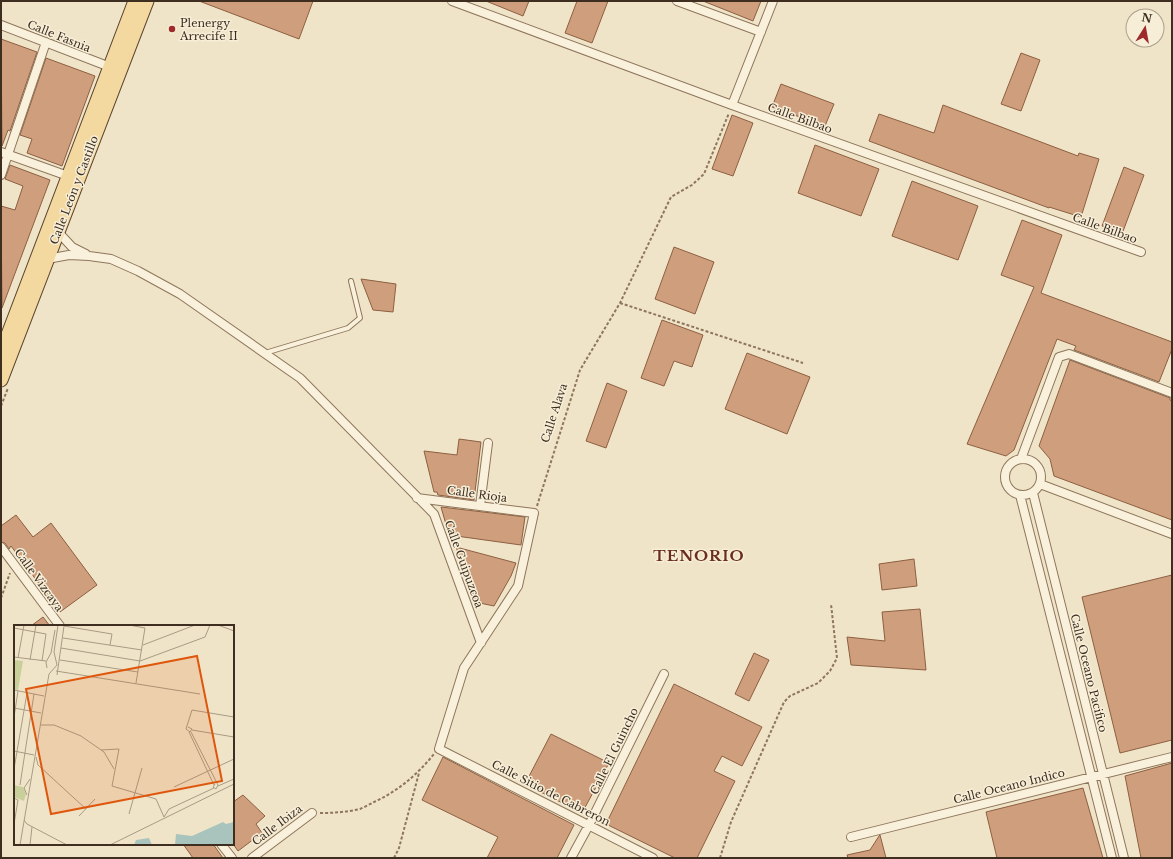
<svg xmlns="http://www.w3.org/2000/svg" width="1173" height="859" viewBox="0 0 1173 859" font-family="'Libre Baskerville',serif">
  <rect width="100%" height="100%" fill="#f0e4c8"/>
  <path fill="#cf9f7d" stroke="#8d5f41" d="M199,1H313L299,39Z
    M486,1H529L523,16Z
    M577,1H608L592,43L565,33Z
    M703,1H761L753,21Z
    M1,39L37,52L10,131L8,130L2,146Z
    M1021,53L1040,60L1021,111L1001,104Z
    M46,58L95,76L62,166L27,153L32,139L20,135Z
    M781,84L834,104L825,126L772,107Z
    M943,105L1078,156L1079,153L1099,159L1081,217L1049,207V208L869,141L879,114L934,133Z
    M732,115L753,123L733,176L712,169Z
    M815,145L879,169L861,216L798,193Z
    M10,165L50,180L2,308L1,206L15,210L23,186L5,179Z
    M1124,167L1144,175L1122,234L1102,226Z
    M912,181L978,206L958,260L892,236Z
    M1022,220L1062,235L1041,293L1172,342V349L1159,382L1074,350L1076,346L1057,339L1014,450L1006,456L967,444L1034,287L1001,275Z
    M674,247L714,262L695,314L655,299Z
    M361,279L396,284L393,312L373,310Z
    M662,320L703,335L692,367L674,361L664,386L641,378Z
    M747,353L810,377L787,434L725,409Z
    M1070,360L1170,398V400L1172,401V520L1054,476L1050,459L1039,446Z
    M607,383L627,391L606,448L586,441Z
    M459,439L481,442L474,500L438,495L437,492H434L424,451L457,455Z
    M441,507L525,517L521,545L449,535Z
    M16,515L33,537L51,523L97,585L60,612L11,546L9,549L5,543L1,542V526Z
    M456,547L516,563L511,576L494,606L475,602Z
    M914,559L917,586L882,590L879,564Z
    M1172,575V740L1120,753L1082,597Z
    M920,609L926,670L851,665L847,637L885,641L882,612Z
    M43,617L50,626H31Z
    M754,653L769,660L749,701L735,694Z
    M674,684L762,727L742,766L722,756L714,771L735,781L697,858H675L606,824Z
    M551,734L609,763L582,813L525,784Z
    M443,757L574,825L557,858H487L498,837L422,800Z
    M1172,763V858H1141L1125,776Z
    M1083,788L1103,858H997L986,812Z
    M243,795L265,816L256,824L262,833L238,851L233,844V802Z
    M880,835L886,858H848L847,855L870,850L879,836Z
    M183,844H213L223,858H193Z"/>
  <g fill="none" stroke-linecap="round" stroke-linejoin="round">
    <defs>
      <path id="lane" d="M265,353L348,328L360,318L351,281"/>
      <path id="street" d="M452,1L732,105L1141,252
        M677,1L761,32
        M1,25L110,67
        M732,105L773,1
        M1,152L68,176
        M1,175L46,42
        M59,233L72,247L86,254
        M47,259L69,255L89,256L111,259L138,271L180,294L300,378L434,514L481,643
        M1005 477a18 18 0 1 1 36 0a18 18 0 1 1-36 0Z
        M1021,459L1059,357L1069,354L1172,393
        M1040,484L1172,534
        M1033,493L1124,858
        M1020,495L1112,858
        M417,498L534,513L518,586L464,668L439,749L653,858
        M480,506L488,443
        M1,547L60,626
        M851,837L1172,757
        M221,844L232,858
        M252,858L312,813
        M571,858L589,825L664,674"/>
      <path id="primary" d="M1,353L135,1
        M1,380L147,1"/>
    </defs>
    <use href="#lane" stroke="#8d765c" stroke-width="6"/>
    <use href="#street" stroke="#8d765c" stroke-width="10"/>
    <use href="#primary" stroke="#5b4430" stroke-width="15"/>
    <path stroke="#8d765c" stroke-width="2" stroke-dasharray="3 2" stroke-linecap="butt" d="M620,303L803,363
      M1,406L8,388
      M537,506L580,370L620,303L671,197L692,185L704,174L729,113
      M1,598L10,573
      M320,813C334,813 347,812 360,809C365,807 370,804 374,802C398,791 417,775 434,754
      M394,858L399,848L419,773
      M720,858L731,822L784,702L790,696L818,683L830,671L837,658L831,604"/>
    <use href="#lane" stroke="#faf1dc" stroke-width="4"/>
    <use href="#street" stroke="#faf1dc" stroke-width="8"/>
    <use href="#primary" stroke="#f3d9a0" stroke-width="13"/>
  </g>
  <circle fill="#9e2a2b" stroke="#f7eed8" stroke-width="1.5" cx="172" cy="29" r="4"/>
  <g text-anchor="middle" dominant-baseline="central" stroke-width="3" stroke-linejoin="round" paint-order="stroke">
    <g font-size="11" fill="#3d2e20" stroke="#f7eed8" text-anchor="start">
      <text x="180" y="23">Plenergy<tspan x="180" dy="13">Arrecife II</tspan></text>
    </g>
    <g font-size="11" fill="#3d2e20" stroke="#f7eed8">
      <text transform="translate(59 36) rotate(22)">Calle Fasnia</text>
      <text transform="translate(800 118) rotate(20)">Calle Bilbao</text>
      <text transform="translate(74 190) rotate(-69)">Calle León y Castillo</text>
      <text transform="translate(1105 228) rotate(20)">Calle Bilbao</text>
      <text transform="translate(554 413) rotate(-72)">Calle Alava</text>
      <text transform="translate(477 494) rotate(8)">Calle Rioja</text>
      <text transform="translate(464 564) rotate(70)">Calle Guipuzcoa</text>
      <text transform="translate(39 580) rotate(54)">Calle Vizcaya</text>
      <text transform="translate(1089 673) rotate(76)">Calle Oceano Pacifico</text>
      <text transform="translate(614 751) rotate(-64)">Calle El Guincho</text>
      <text transform="translate(1009 786) rotate(-14)">Calle Oceano Indico</text>
      <text transform="translate(551 793) rotate(27)">Calle Sitio de Cabreron</text>
      <text transform="translate(277 825) rotate(-37)">Calle Ibiza</text>
    </g>
    <g font-size="15" font-weight="bold" letter-spacing="1" fill="#6b2e1e" stroke="#f7eed8">
      <text x="699" y="555">TENORIO</text>
    </g>
  </g>
  <g transform="translate(14 625)">
    <rect width="220" height="220" fill="#f0e4c8"/>
    <path d="M0,160L9,162L12,169L10,176L0,172Z" fill="#c9cf9b"/>
    <path d="M0,35L9,36L4,65L0,64Z" fill="#c9cf9b"/>
    <path d="M209,197L212,199L220,197V220H161L162,209L178,211ZM135,213L138,220H120L122,215Z" fill="#a9c4bc"/>
    <path fill="none" stroke="#a89b85" stroke-width="1" d="M115,0L131,3L122,58M204,0L220,6M0,3L32,9L28,36M49,13L128,25M129,20L181,0M47,23L126,36L191,12L196,0M0,32L32,36M4,33L10,0M16,35L22,0M46,35L124,47M33,43L32,37L37,28L41,5M42,46L186,69M43,50L50,1L98,9L96,20M0,65L30,71M0,83L27,88M0,92L4,66M27,100H40L67,111L90,127L100,144M174,102L178,104L176,107L172,104L178,85L220,92M178,105L220,112M175,107L200,160M177,107L204,160L202,164L199,162L201,159M87,125L105,124L98,161L142,174L150,192M0,126L20,130M22,132L24,140L72,184M0,144L13,68M6,160L20,69M204,161L220,154M160,162L220,134M13,170L10,163L16,154M0,173L4,175L0,199M115,189L128,143M65,191L81,174M150,192L155,184L200,163M10,195L13,199L53,220M6,220L35,49L43,40L40,27L44,0M16,220L18,202M96,220L220,159"/>
    <path fill="#df570d" fill-opacity="0.15" stroke="#df570d" stroke-width="2" d="M183,31L208,156L37,189L12,64Z"/>
    <rect width="220" height="220" fill="none" stroke="#3d2e20" stroke-width="2"/>
  </g>
  <rect width="1173" height="859" fill="none" stroke="#3d2e20" stroke-width="4"/>
  <g transform="translate(1145 28) rotate(11)"><circle r="19" fill="#f7eed8" stroke="#ada18e"/>
  <path d="M0-3L7 15L0 10L-7 15Z" fill="#9e2a2b"/>
  <text y="-6" font-size="11" font-weight="bold" text-anchor="middle" fill="#3d2e20">N</text>
  </g>
</svg>
